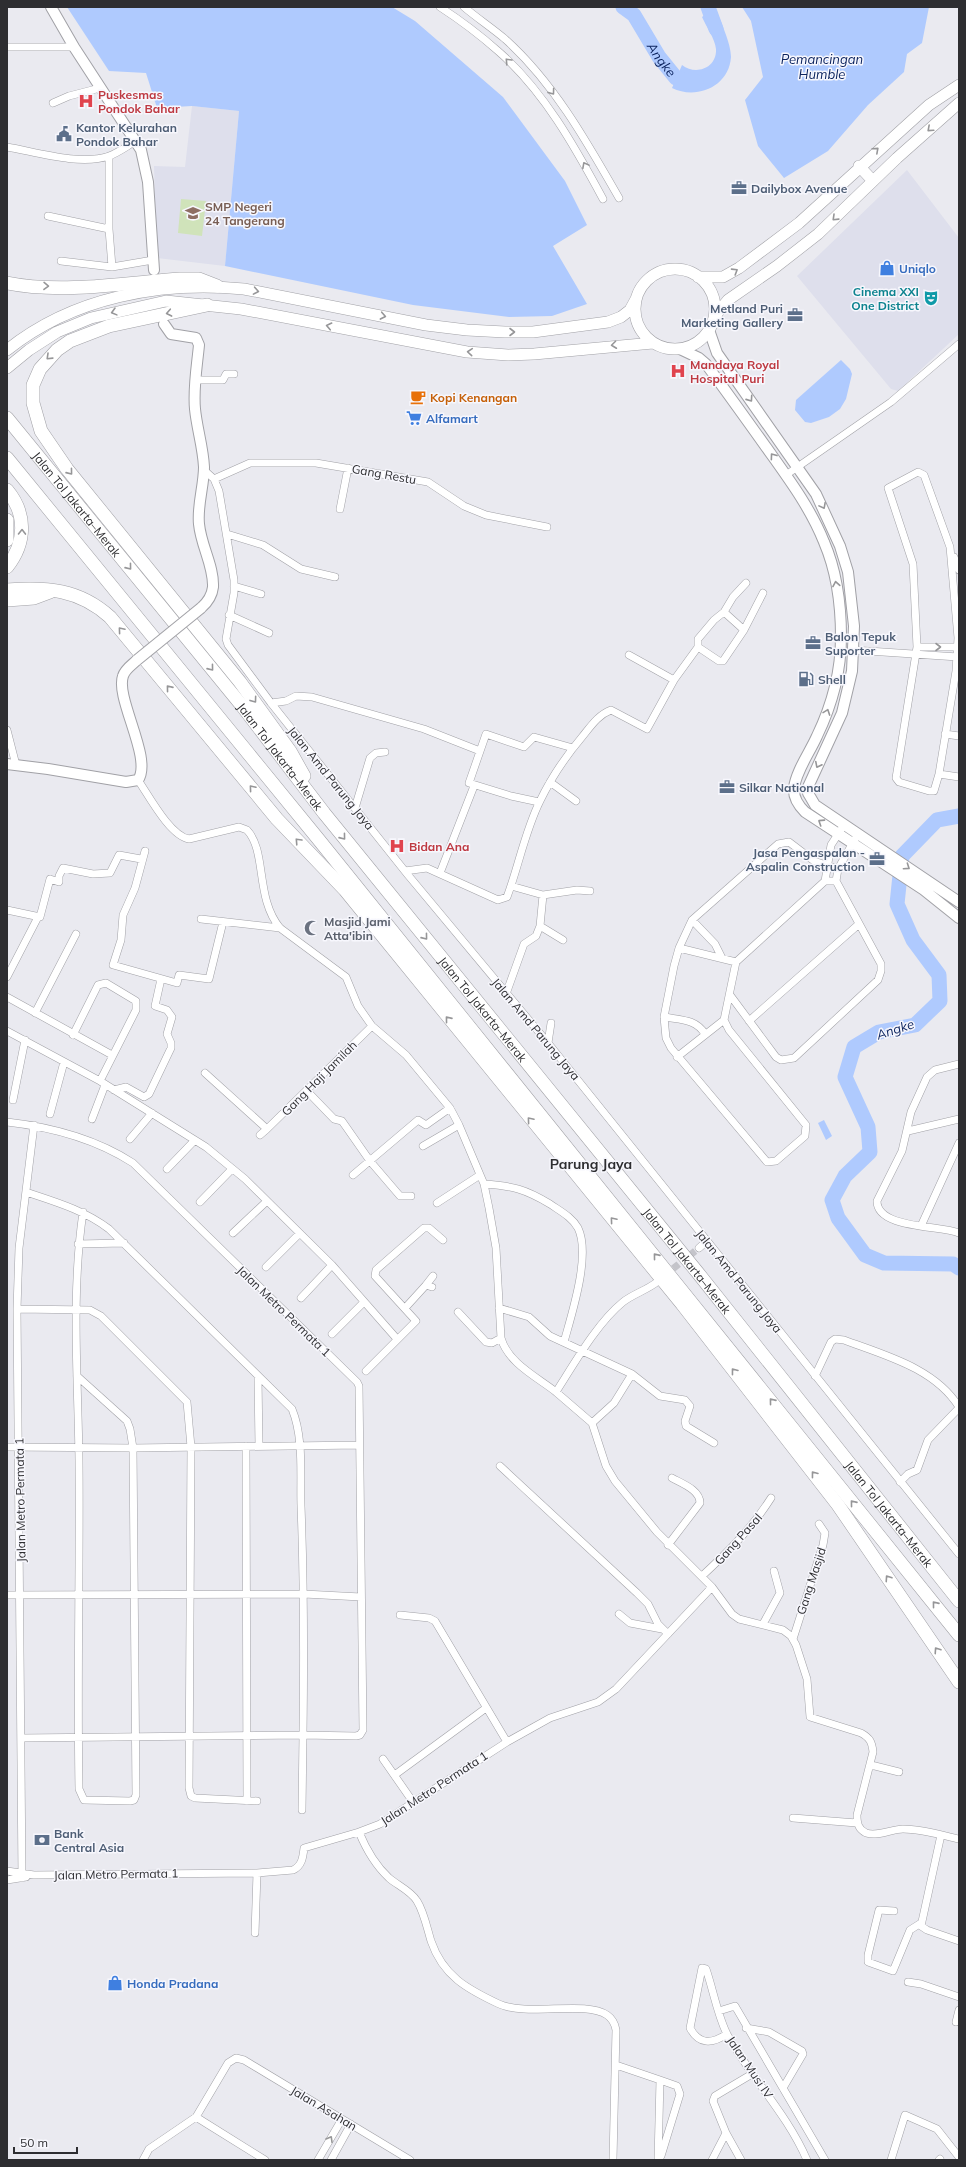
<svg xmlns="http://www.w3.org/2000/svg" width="966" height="2167" viewBox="0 0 966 2167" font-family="Mulish,sans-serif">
  <rect width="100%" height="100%" fill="#eaeaf0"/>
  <path fill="#dedfec" d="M192,106L239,111L225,266L157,258L154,166L185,167Z
    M907,170L959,238V334L898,391L891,389L797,276Z"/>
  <path fill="#d0e3ba" d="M181,199L206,201L202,236L178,233Z"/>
  <path fill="#afcafe" d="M67,7H392L415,21L503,97L565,181L587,225L553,246L587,304L552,316L509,317L413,305L225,266L239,111L192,106L157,108L146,73L109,71Z
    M715,7C720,20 731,43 731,57C729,87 696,100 672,88L682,65C696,76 717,68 716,49C715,39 706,26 702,17Z
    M742,7H929L922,43L907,54L904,72L868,105L828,151L784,178L758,146L745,100L763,77L751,21Z
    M841,360L850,369L852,374L846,399L840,409L829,417L811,423L805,422L795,410L796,400Z
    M824,1120L832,1136L826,1140L818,1123Z"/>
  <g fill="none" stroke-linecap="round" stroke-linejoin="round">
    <g stroke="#afcafe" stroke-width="15">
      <path id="s1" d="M623,7L634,15L659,57L676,78L690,82H696"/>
      <path d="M708,7L716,29"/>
      <path d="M959,816L937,820L902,856L897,904L913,940L939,975L940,1001L915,1025L879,1032L854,1047L845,1077L868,1127L870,1152L845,1176L832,1200L838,1218L865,1255L884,1263L953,1264L959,1268"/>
    </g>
    <path stroke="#c4c4ca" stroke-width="7" stroke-dasharray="7 3.5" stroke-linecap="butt" d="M665,1275L699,1248"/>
    <defs>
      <path id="street" d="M440,7C460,20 480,35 498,51C544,91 575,147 603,199
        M464,7C477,18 492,28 505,39C554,83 587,142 619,198
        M7,47H74
        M53,103L69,96L100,88
        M7,147C36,152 80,166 109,156C118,153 127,146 136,141
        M109,156V229L112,267
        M48,216L109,229
        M61,261L112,267L153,260
        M196,380H223L226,374H234
        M204,470L214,479L219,491L234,580V593L226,639L228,645L271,703L408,875L548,1043L959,1554
        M918,472L924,475L950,547L958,638L956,671L939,774L934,791H929L899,782L896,778L917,647L913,564L888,488Z
        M786,475L891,402L959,344
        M214,479L250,463H316L428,482L464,506L486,515L547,527
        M340,509L348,468
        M227,534L263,545L301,569L335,577
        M954,557L959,570
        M234,586L261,594
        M724,612L733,597L746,583
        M229,615L269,633
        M698,647L719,661H723L744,630L763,593
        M917,647H958
        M853,650L958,657
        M629,655L674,680
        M271,703L286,701L296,696L312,697L424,729L480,751
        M7,730L16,765
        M945,734L959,736
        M939,774L959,777
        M138,780C149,796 170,836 189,839L239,827L247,830C267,851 255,898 280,928L346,977L358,1006L372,1026L406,1055L450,1108L459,1125L484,1184L489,1208L496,1248L501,1338C508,1363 537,1377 556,1392C574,1364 597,1323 623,1302C633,1294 647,1290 657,1282
        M550,782L576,801
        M539,802L511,796L469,783L486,734L524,747L534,737L573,748
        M355,808L370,758L376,753L385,752
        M145,851L135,888L123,915L121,940L113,965L177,983L179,975L209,979L223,922
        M405,871L427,868L498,900L507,897C519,865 525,831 540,801C551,778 566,756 582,737C591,726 598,715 611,710L647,729L674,680L698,647V639L714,620L724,612L744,630
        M440,873L474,786
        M825,881L831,845L844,825
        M836,881H825L736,962L724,1020L729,1030L806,1125L805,1136L776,1161L767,1162L671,1048L666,1038L664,1017L674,966L679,948L692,920L778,844L789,842L814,861L838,869
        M511,886L543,895L577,890L590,891
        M543,895L540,926L563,940
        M7,910L40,917L50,879L59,882V876L63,868L93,874L110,873L119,855L141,859
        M201,919L280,928
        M692,920L715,944L722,958
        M679,948L736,962
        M7,977L37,919
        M506,994L524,944L536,936L540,926
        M730,995L776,1057L781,1060L794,1058L878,980L881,971V964L836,881L838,869L855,839
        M7,997L112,1055
        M35,1013L76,934
        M664,1017C681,1020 696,1019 705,1034
        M749,1021L859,924
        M7,1031L100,1081L206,1147L245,1179L332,1265L397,1339
        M73,1035L98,985L106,983L136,1001V1010L100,1081
        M548,1043L551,1023
        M677,1057L724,1020
        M959,1064L935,1070L927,1077L911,1112L902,1151L877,1201C877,1229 940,1225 959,1233
        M205,1073L267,1129L260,1135
        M114,1090L126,1087L144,1097L149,1094L171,1048V1043L167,1034L172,1017L167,1010L155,1006L161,979
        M307,1091L334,1119L342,1121L370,1161L400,1196H411
        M13,1100L25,1040
        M50,1114L64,1062
        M92,1119L105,1085
        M7,1122C51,1127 96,1139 133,1163L357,1382L359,1386L363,1730L360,1735L356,1736L303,1735L302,1810
        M267,1129L372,1026
        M908,1131L959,1119
        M130,1139L152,1113
        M423,1146L459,1125
        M167,1169L194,1141
        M353,1175L418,1120L426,1125L450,1108
        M484,1184C513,1186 525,1189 550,1204C560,1211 572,1217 578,1228C591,1255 572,1313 564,1342
        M200,1202L232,1169
        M437,1203L480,1175
        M921,1226L959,1143
        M233,1233L267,1201
        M78,1244L124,1243
        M699,1248L707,1241
        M266,1267L299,1234
        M426,1285L433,1276
        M301,1298L332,1265
        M406,1307L426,1285L432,1287
        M499,1308L529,1317L550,1336L632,1374
        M17,1309L90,1310L101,1316L187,1402L191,1447L189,1788L191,1796L195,1798L257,1801
        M458,1312L486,1342L492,1343L501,1338
        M332,1334L364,1302
        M366,1371L416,1321L375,1276L376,1270L424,1228H429L443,1240
        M77,1376L127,1421L130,1429L133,1448L136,1795L134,1800L130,1801L84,1800L79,1789C77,1679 80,1569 79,1460C78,1377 71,1294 83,1212
        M815,1376L831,1342L835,1339L844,1340C884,1355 935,1368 959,1407
        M258,1378L259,1446
        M592,1423L614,1403L632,1374L660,1396L685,1400L690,1406L685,1421L686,1426L714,1443
        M246,1446L247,1801
        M7,1447L133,1448L359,1445
        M500,1466L637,1593L648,1604L658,1624L668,1634
        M900,1482L908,1474L917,1470L928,1440L959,1408
        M668,1545L700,1503C700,1490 683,1484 672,1478
        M702,1576C728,1552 752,1528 771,1498
        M712,1587L732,1614L739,1619L783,1630L791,1636L796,1645L807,1679L810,1717L861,1733C870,1738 872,1742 873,1752L857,1815C857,1823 858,1829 866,1833C878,1837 892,1829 903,1829C922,1829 941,1835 959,1839
        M7,1595L304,1594L361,1597
        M619,1614L630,1623L662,1629
        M400,1615L429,1618L435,1621L507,1742
        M763,1624L780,1593L774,1571
        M793,1639L823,1545L825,1533L819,1524
        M21,1738L303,1735C304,1658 304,1582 301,1506C300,1475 304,1438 292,1409L109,1229C84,1210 56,1202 26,1192
        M383,1759L413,1802
        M871,1765L899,1772
        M396,1774L486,1708
        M793,1818L857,1823
        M359,1832C366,1849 375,1865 389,1878C397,1885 411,1891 417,1901C424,1912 427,1928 431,1941C443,1976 467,1989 499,2004C528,2017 585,2000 607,2015C613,2019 615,2024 616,2030L613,2160
        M941,1835L921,1926L927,1930L959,1941
        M7,1871L34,1875L257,1873L293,1870C302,1866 303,1857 304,1848L359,1832L380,1824L507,1742L550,1718L598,1702L616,1689L712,1587L657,1532L615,1481L606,1466L592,1423L556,1392
        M22,1878L17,1309L19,1248L34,1125
        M7,1880L26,1877
        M894,1911L879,1910L868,1955V1962L893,1971L910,1930L921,1923
        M255,1933L257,1873
        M908,1982L921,1984L959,1997
        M719,2011L735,2006L825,2160
        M956,2022L959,2010
        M746,2028L769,2032L802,2051L803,2054L783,2088
        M727,2034C712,2044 699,2045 690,2028L702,1968L706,1969C713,1989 718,2018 728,2036C752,2079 787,2114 807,2160
        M616,2065L660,2080L658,2160
        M660,2080L677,2086L680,2094L661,2156
        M196,2117L265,2160
        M143,2160L149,2149L196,2117L228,2063L236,2058L244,2060L410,2160
        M318,2160L342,2119
        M331,2160L351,2124
        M712,2160L726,2133
        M741,2160L726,2133L713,2101L715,2096L752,2074
        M891,2160L905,2115L937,2129L959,2157
        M939,2160L940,2159"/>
      <path id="secondary" d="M51,7L74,47L141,150L148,182L154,270
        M164,324L171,334L196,338L199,345C197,366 193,388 195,409C197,429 203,447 204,467C204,486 197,505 199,524C201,546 214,566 213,587C212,596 208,602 201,608
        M709,330L717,353L816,494L840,546L848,572L854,626L852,671L842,713L808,787V793L815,805L959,902
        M680,349L699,358L706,364C726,391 746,419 766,447C788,478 810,507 824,542C837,572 841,605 841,637C841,672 832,705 817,736C810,752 796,771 794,788C793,798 798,805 805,812L924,890L959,918
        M7,764L48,769L126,782L138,780C153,759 115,698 123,676C125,669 132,665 137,660"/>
      <path id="primary" d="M859,166L873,181
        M635 309a40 40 0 1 1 80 0a40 40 0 1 1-80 0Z
        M698,277H723L739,268L799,223L929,105L959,85
        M713,322L718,312L728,300L777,266L818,234L897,158L959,103
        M7,350C73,297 161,281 244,289L426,325L467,330L505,332H533L608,322L621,317L630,310L636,299
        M7,368L29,350L57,332L91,318L166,301L241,309L467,352L508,355L534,354L653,343"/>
      <g id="highway">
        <path d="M7,283C61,294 126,283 180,279H199L217,286"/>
        <path d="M207,305L109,326L70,341L57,350L40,369L33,385V403L41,431L67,469L240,682L290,751L304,776"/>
        <path id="s2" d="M7,418L243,707L324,813L698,1273L959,1601"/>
        <path d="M7,458L319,840L959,1635"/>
        <path d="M7,490C27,514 26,543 7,567"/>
        <path d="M7,520V540"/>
        <path d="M7,590C47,587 79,589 110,617L277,819L345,890L682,1304L838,1505L959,1682"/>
        <path d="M7,600L34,598L50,592"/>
      </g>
    </defs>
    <use href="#street" stroke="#a1a1a6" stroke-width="8"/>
    <use href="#secondary" stroke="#a1a1a6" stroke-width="12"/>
    <use href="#primary" stroke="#a1a1a6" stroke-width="12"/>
    <use href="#highway" stroke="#a1a1a6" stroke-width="14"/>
    <use href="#street" stroke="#fff" stroke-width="7"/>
    <use href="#secondary" stroke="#fff" stroke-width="10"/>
    <use href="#primary" stroke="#fff" stroke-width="11"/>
    <use href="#highway" stroke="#fff" stroke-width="13"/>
    <defs>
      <path id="secondary-bridge" d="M137,660L201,608"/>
    </defs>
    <use href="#secondary-bridge" stroke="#a1a1a6" stroke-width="12" stroke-linecap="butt"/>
    <use href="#secondary-bridge" stroke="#fff" stroke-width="10"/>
  </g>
  <defs><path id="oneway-chevron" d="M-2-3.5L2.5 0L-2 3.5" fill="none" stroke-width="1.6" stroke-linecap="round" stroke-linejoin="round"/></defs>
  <g stroke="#969698">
    <use href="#oneway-chevron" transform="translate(508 61) rotate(-133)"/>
    <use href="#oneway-chevron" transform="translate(552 92) rotate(54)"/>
    <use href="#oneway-chevron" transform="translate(930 129) rotate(138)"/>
    <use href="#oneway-chevron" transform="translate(876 150) rotate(-42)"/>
    <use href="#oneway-chevron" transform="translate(585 165) rotate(-118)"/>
    <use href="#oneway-chevron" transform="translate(835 218) rotate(136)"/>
    <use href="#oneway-chevron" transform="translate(735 271) rotate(-32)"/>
    <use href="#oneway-chevron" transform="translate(46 286) rotate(1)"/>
    <use href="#oneway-chevron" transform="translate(256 291) rotate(10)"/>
    <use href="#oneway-chevron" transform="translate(114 312) rotate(165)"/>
    <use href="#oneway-chevron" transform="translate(169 313) rotate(169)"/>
    <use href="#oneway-chevron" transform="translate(383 316) rotate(11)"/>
    <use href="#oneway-chevron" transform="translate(329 326) rotate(-168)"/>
    <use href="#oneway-chevron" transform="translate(512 332)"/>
    <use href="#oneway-chevron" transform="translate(614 345) rotate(173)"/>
    <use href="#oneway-chevron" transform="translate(470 352) rotate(-175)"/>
    <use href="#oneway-chevron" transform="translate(49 357) rotate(136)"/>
    <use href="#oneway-chevron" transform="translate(750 399) rotate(55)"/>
    <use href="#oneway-chevron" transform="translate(773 456) rotate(-126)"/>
    <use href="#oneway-chevron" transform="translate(70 472) rotate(51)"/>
    <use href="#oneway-chevron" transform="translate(823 506) rotate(62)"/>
    <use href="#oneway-chevron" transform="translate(22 532) rotate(-89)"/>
    <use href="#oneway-chevron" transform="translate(129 567) rotate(51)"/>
    <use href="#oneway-chevron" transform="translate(836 584) rotate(-100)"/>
    <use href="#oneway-chevron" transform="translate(121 630) rotate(-130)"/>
    <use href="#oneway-chevron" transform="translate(938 647)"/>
    <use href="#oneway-chevron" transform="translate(211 668) rotate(51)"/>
    <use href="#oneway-chevron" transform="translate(169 688) rotate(-129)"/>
    <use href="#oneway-chevron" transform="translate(254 700) rotate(54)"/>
    <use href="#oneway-chevron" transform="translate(827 712) rotate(-70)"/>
    <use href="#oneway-chevron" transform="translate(818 765) rotate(117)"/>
    <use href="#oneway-chevron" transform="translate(252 788) rotate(-130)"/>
    <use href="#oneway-chevron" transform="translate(821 822) rotate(-147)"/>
    <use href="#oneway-chevron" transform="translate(343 837) rotate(51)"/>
    <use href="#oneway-chevron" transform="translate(298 841) rotate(-133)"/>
    <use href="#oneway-chevron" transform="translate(907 867) rotate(34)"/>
    <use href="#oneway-chevron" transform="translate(425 937) rotate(51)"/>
    <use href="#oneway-chevron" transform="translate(448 1019) rotate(-129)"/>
    <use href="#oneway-chevron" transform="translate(530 1120) rotate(-130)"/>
    <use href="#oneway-chevron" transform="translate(613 1220) rotate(-130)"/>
    <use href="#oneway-chevron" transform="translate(656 1256) rotate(-129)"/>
    <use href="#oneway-chevron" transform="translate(734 1371) rotate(-128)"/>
    <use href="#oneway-chevron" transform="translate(772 1401) rotate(-129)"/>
    <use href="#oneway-chevron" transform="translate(814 1474) rotate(-128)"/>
    <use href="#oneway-chevron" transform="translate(853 1503) rotate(-129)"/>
    <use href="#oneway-chevron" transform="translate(888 1578) rotate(-124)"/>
    <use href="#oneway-chevron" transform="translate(935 1604) rotate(-129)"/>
    <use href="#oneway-chevron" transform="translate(937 1650) rotate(-124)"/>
    <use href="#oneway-chevron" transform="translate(330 2139) rotate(-60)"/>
  </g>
  <defs>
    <symbol id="hospital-bare" viewBox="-9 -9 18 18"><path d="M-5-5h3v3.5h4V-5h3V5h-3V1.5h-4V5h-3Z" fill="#e0444e" stroke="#f7f7fd" stroke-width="2.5" paint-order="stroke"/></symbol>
    <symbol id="civic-bare" viewBox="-9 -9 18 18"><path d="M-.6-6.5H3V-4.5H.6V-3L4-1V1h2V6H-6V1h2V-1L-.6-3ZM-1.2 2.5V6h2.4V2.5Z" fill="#5c6f8a" stroke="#f7f7fd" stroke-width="2.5" paint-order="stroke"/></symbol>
    <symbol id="office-bare" viewBox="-9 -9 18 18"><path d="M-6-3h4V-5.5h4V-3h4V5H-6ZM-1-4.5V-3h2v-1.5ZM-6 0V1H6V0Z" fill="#5c6f8a" stroke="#f7f7fd" stroke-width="2.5" paint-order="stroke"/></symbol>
    <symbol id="school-bare" viewBox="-9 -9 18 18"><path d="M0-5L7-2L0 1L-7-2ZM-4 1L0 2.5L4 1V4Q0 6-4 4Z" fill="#8d6e63" stroke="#f7f7fd" stroke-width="2.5" paint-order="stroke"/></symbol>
    <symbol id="shop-bare" viewBox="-9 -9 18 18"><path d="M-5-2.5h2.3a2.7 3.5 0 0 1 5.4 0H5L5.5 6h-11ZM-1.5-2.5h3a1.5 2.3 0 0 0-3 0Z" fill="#3f7fe0" stroke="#f7f7fd" stroke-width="2.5" paint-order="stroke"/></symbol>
    <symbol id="theatre-bare" viewBox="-9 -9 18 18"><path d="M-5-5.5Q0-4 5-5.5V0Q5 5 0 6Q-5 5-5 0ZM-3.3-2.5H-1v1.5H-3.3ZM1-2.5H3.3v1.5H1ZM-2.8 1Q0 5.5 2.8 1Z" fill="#0f9aa8" stroke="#f7f7fd" stroke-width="2.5" paint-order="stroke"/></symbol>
    <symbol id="cafe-bare" viewBox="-9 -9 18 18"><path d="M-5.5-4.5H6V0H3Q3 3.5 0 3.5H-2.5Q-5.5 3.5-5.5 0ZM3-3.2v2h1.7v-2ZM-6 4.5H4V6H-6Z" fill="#e8710a" stroke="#f7f7fd" stroke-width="2.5" paint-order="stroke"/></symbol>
    <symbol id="supermarket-bare" viewBox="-9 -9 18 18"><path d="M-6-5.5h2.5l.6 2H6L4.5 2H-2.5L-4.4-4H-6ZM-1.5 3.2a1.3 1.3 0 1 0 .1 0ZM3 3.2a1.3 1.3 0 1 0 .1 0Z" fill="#3f7fe0" stroke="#f7f7fd" stroke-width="2.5" paint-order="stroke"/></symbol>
    <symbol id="fuel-bare" viewBox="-9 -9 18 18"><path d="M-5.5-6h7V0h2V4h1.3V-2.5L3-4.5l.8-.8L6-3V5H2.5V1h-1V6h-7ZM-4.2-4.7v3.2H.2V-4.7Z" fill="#5c6f8a" stroke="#f7f7fd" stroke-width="2.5" paint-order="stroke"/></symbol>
    <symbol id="mosque-bare" viewBox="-9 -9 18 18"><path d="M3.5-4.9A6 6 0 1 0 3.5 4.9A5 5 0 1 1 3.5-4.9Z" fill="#6b7280" stroke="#f7f7fd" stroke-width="2.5" paint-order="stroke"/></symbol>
    <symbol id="bank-bare" viewBox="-9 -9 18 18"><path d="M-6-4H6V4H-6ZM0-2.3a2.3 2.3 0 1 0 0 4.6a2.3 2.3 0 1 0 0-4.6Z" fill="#5c6f8a" stroke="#f7f7fd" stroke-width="2.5" paint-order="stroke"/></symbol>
  </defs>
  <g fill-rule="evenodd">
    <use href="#hospital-bare" x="75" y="90" width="22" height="22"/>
    <use href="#civic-bare" x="53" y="123" width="22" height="22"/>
    <use href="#office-bare" x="728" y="177" width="22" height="22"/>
    <use href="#school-bare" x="182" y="202" width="22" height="22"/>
    <use href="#shop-bare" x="876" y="257" width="22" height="22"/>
    <use href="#theatre-bare" x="920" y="287" width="22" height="22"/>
    <use href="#office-bare" x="784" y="304" width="22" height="22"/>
    <use href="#hospital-bare" x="667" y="360" width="22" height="22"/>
    <use href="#cafe-bare" x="407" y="386" width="22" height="22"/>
    <use href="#supermarket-bare" x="403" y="407" width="22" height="22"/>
    <use href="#office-bare" x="802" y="632" width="22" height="22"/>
    <use href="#fuel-bare" x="795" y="668" width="22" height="22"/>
    <use href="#office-bare" x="716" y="776" width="22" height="22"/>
    <use href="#hospital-bare" x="386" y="835" width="22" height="22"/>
    <use href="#office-bare" x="866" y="848" width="22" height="22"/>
    <use href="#mosque-bare" x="301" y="917" width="22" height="22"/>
    <use href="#bank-bare" x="31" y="1829" width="22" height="22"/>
    <use href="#shop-bare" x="104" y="1972" width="22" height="22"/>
  </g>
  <g text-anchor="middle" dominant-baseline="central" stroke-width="3" stroke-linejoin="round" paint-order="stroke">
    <g font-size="12" font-weight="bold" fill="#be3a42" stroke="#f7f7fd" text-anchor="start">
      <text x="98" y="94">Puskesmas<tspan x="98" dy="14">Pondok Bahar</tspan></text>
      <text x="690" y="364">Mandaya Royal<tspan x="690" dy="14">Hospital Puri</tspan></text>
      <text x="409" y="846">Bidan Ana</text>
    </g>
    <g font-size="12" font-weight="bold" fill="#4e5e75" stroke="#f7f7fd" text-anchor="start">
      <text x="76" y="127">Kantor Kelurahan<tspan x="76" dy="14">Pondok Bahar</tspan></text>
      <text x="751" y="188">Dailybox Avenue</text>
      <text x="783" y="308" text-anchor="end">Metland Puri<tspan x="783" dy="14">Marketing Gallery</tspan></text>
      <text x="825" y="636">Balon Tepuk<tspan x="825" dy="14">Suporter</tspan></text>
      <text x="818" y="679">Shell</text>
      <text x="739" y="787">Silkar National</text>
      <text x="865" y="852" text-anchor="end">Jasa Pengaspalan -<tspan x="865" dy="14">Aspalin Construction</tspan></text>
      <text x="54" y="1833">Bank<tspan x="54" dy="14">Central Asia</tspan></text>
    </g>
    <g font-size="12" font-weight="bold" fill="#785e54" stroke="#f7f7fd" text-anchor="start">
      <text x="205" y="206">SMP Negeri<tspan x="205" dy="14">24 Tangerang</tspan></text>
    </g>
    <g font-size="12" font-weight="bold" fill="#366cbe" stroke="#f7f7fd" text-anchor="start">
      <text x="899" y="268">Uniqlo</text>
      <text x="426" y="418">Alfamart</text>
      <text x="127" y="1983">Honda Pradana</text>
    </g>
    <g font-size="12" font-weight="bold" fill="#0d838f" stroke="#f7f7fd" text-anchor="end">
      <text x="919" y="291">Cinema XXI<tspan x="919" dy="14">One District</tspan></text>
    </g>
    <g font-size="12" font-weight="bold" fill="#c56008" stroke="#f7f7fd" text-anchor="start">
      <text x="430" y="397">Kopi Kenangan</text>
    </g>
    <g font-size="12" fill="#2e2e31" stroke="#f7f7fd">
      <text transform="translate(384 474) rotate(10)">Gang Restu</text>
      <text stroke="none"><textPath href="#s2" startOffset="111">Jalan Tol Jakarta–Merak</textPath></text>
      <text stroke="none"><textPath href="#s2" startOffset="435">Jalan Tol Jakarta–Merak</textPath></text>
      <text transform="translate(331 778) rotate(51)">Jalan Amd Parung Jaya</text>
      <text stroke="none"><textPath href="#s2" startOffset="759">Jalan Tol Jakarta–Merak</textPath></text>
      <text transform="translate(536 1029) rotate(50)">Jalan Amd Parung Jaya</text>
      <text transform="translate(319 1078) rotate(-45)">Gang Haji Jamilah</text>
      <text stroke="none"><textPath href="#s2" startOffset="1083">Jalan Tol Jakarta–Merak</textPath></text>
      <text transform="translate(739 1281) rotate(51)">Jalan Amd Parung Jaya</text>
      <text transform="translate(284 1311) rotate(44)">Jalan Metro Permata 1</text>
      <text transform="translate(20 1500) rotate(-91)">Jalan Metro Permata 1</text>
      <text stroke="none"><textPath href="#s2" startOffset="1407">Jalan Tol Jakarta–Merak</textPath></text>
      <text transform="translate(738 1539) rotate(-48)">Gang Pasal</text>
      <text transform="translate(811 1581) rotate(-72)">Gang Masjid</text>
      <text transform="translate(434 1788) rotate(-33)">Jalan Metro Permata 1</text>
      <text transform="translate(116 1874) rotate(-1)">Jalan Metro Permata 1</text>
      <text transform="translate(750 2067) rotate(56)">Jalan Musi IV</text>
      <text transform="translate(324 2108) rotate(31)">Jalan Asahan</text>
    </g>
    <g font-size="12" font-weight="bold" fill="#5b616d" stroke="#f7f7fd" text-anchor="start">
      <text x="324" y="921">Masjid Jami<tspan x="324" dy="14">Atta'ibin</tspan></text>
    </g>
    <g font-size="13" font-style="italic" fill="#0d2560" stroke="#f7f7fd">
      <text stroke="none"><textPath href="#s1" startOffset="66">Angke</textPath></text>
      <text x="822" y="59">Pemancingan<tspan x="822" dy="15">Humble</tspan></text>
      <text transform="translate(895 1029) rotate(-18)">Angke</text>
    </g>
    <g font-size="14" font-weight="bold" fill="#2e2e31" stroke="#f7f7fd">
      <text x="591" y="1164">Parung Jaya</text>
    </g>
  </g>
  <rect width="966" height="2167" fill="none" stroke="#2e2e31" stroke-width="16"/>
  <path d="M14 2147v6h63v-6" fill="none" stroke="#2e2e31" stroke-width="2"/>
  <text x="20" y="2147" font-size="12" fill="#2e2e31" stroke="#f7f7fd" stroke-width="3" paint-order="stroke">50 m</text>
</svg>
